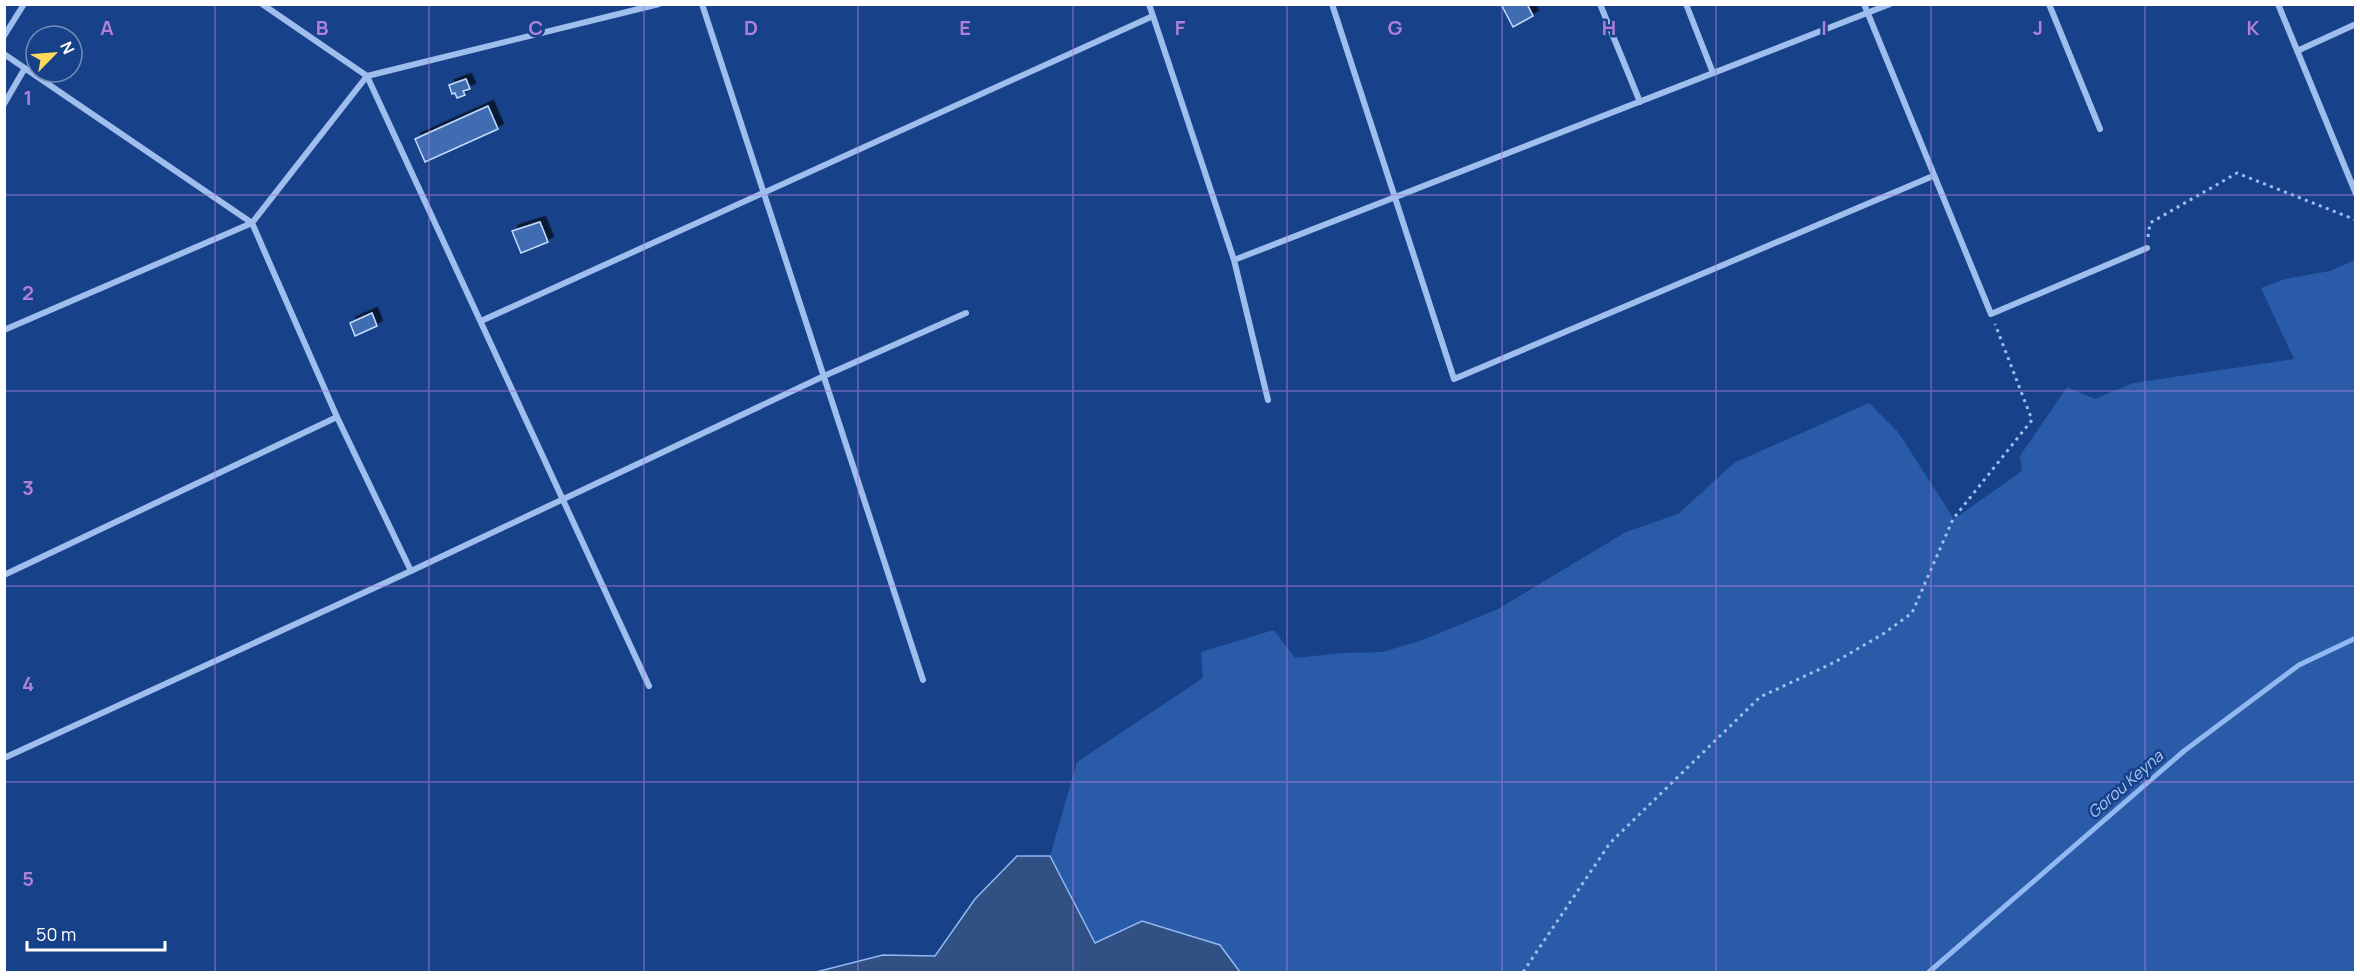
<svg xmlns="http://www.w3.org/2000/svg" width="2360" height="977" viewBox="0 0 2360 977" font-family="Manrope,sans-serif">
  <defs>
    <filter id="shadow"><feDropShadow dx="5.5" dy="-5.5" stdDeviation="0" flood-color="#0009"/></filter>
  </defs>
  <rect width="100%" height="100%" fill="#174289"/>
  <path fill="#295ba8" d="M2355,260V972H1240L1220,945L1095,943L1050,856L1077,762L1203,678L1201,652L1274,630L1295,658L1342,653L1382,652L1420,641L1498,609L1626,532L1678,514L1734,463L1869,403L1898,432L1954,519L2022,471L2020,456L2067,387L2095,399L2133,383L2294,359L2261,288L2285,279L2330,271Z"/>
  <path fill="#315185" stroke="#91b8f1" stroke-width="1.5" d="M1017,856H1050L1095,943L1142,921L1220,945L1240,972H816L883,955L935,956L975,899Z"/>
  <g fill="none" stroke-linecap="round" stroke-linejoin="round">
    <path stroke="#91b8f1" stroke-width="5" d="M1929,972L2184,751L2299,665L2356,638"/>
  </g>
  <path fill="#3f6cb2" stroke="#c4dafa" stroke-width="1.5" filter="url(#shadow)" d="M1501,4H1527L1533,16L1513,27Z
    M466,79L470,89L463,91L465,95L457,98L455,93L452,94L449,85Z
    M488,106L498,129L425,162L415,139Z
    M540,222L548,242L521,253L512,231Z
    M372,313L377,326L355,336L350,323Z"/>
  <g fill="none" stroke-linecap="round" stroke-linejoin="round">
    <path stroke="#9fbeee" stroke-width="3" stroke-dasharray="3 4.5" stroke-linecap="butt" d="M2148,237L2150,223L2237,173L2356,220
      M1523,972L1610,843L1760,697L1835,662L1883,634L1912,613L1953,519L2032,420L1995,324"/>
    <path stroke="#9fbeee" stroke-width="6" d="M262,4L367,76L659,4
      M702,4L923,680
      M1149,4L1234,260L1268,400
      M1332,4L1454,379L1933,176
      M1600,4L1640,102
      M1686,4L1713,73
      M1864,4L1991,314L2147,248
      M2049,4L2100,129
      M2278,4L2356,194
      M4,36L24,4
      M2297,51L2356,24
      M4,54L252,223L337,417L411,571
      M4,104L25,68
      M1234,260L1890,4
      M481,321L1153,16
      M4,330L252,223L367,76L649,686
      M4,575L337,417
      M4,758L411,571L824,376L966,313"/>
  </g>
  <path fill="none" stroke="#b080d9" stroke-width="1.5" stroke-opacity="0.55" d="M215,4V972M429,4V972M644,4V972M858,4V972M1073,4V972M1287,4V972M1502,4V972M1716,4V972M1931,4V972M2145,4V972M4,195H2356M4,391H2356M4,586H2356M4,782H2356"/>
  <g text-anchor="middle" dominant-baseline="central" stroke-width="5" stroke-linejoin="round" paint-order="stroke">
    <g font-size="16" font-style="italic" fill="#aac8f5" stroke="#174289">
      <text transform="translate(2125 784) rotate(-41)">Gorou Keyna</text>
    </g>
  </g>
  <g font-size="20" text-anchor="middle" font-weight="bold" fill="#b080d9" stroke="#174289" stroke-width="5" stroke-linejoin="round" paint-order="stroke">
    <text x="107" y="35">A</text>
    <text x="322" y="35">B</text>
    <text x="536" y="35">C</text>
    <text x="751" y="35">D</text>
    <text x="965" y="35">E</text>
    <text x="1180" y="35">F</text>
    <text x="1395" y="35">G</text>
    <text x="1609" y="35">H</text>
    <text x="1824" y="35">I</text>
    <text x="2038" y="35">J</text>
    <text x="2253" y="35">K</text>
    <text x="28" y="105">1</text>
    <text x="28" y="300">2</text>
    <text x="28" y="495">3</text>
    <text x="28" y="691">4</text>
    <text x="28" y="886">5</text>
  </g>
  <rect width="2360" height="977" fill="none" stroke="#ffffff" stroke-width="12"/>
  <g transform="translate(54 54) rotate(65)"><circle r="28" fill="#174289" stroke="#748eb8" stroke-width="1.5"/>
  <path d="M0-4.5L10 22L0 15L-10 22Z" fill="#ffd95c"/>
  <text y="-9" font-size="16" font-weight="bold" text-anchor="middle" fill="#ffffff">N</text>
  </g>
  <path d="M27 941v9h138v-9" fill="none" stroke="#ffffff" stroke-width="3"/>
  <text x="36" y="941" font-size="18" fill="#ffffff" stroke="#174289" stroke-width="4.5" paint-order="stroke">50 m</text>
</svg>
